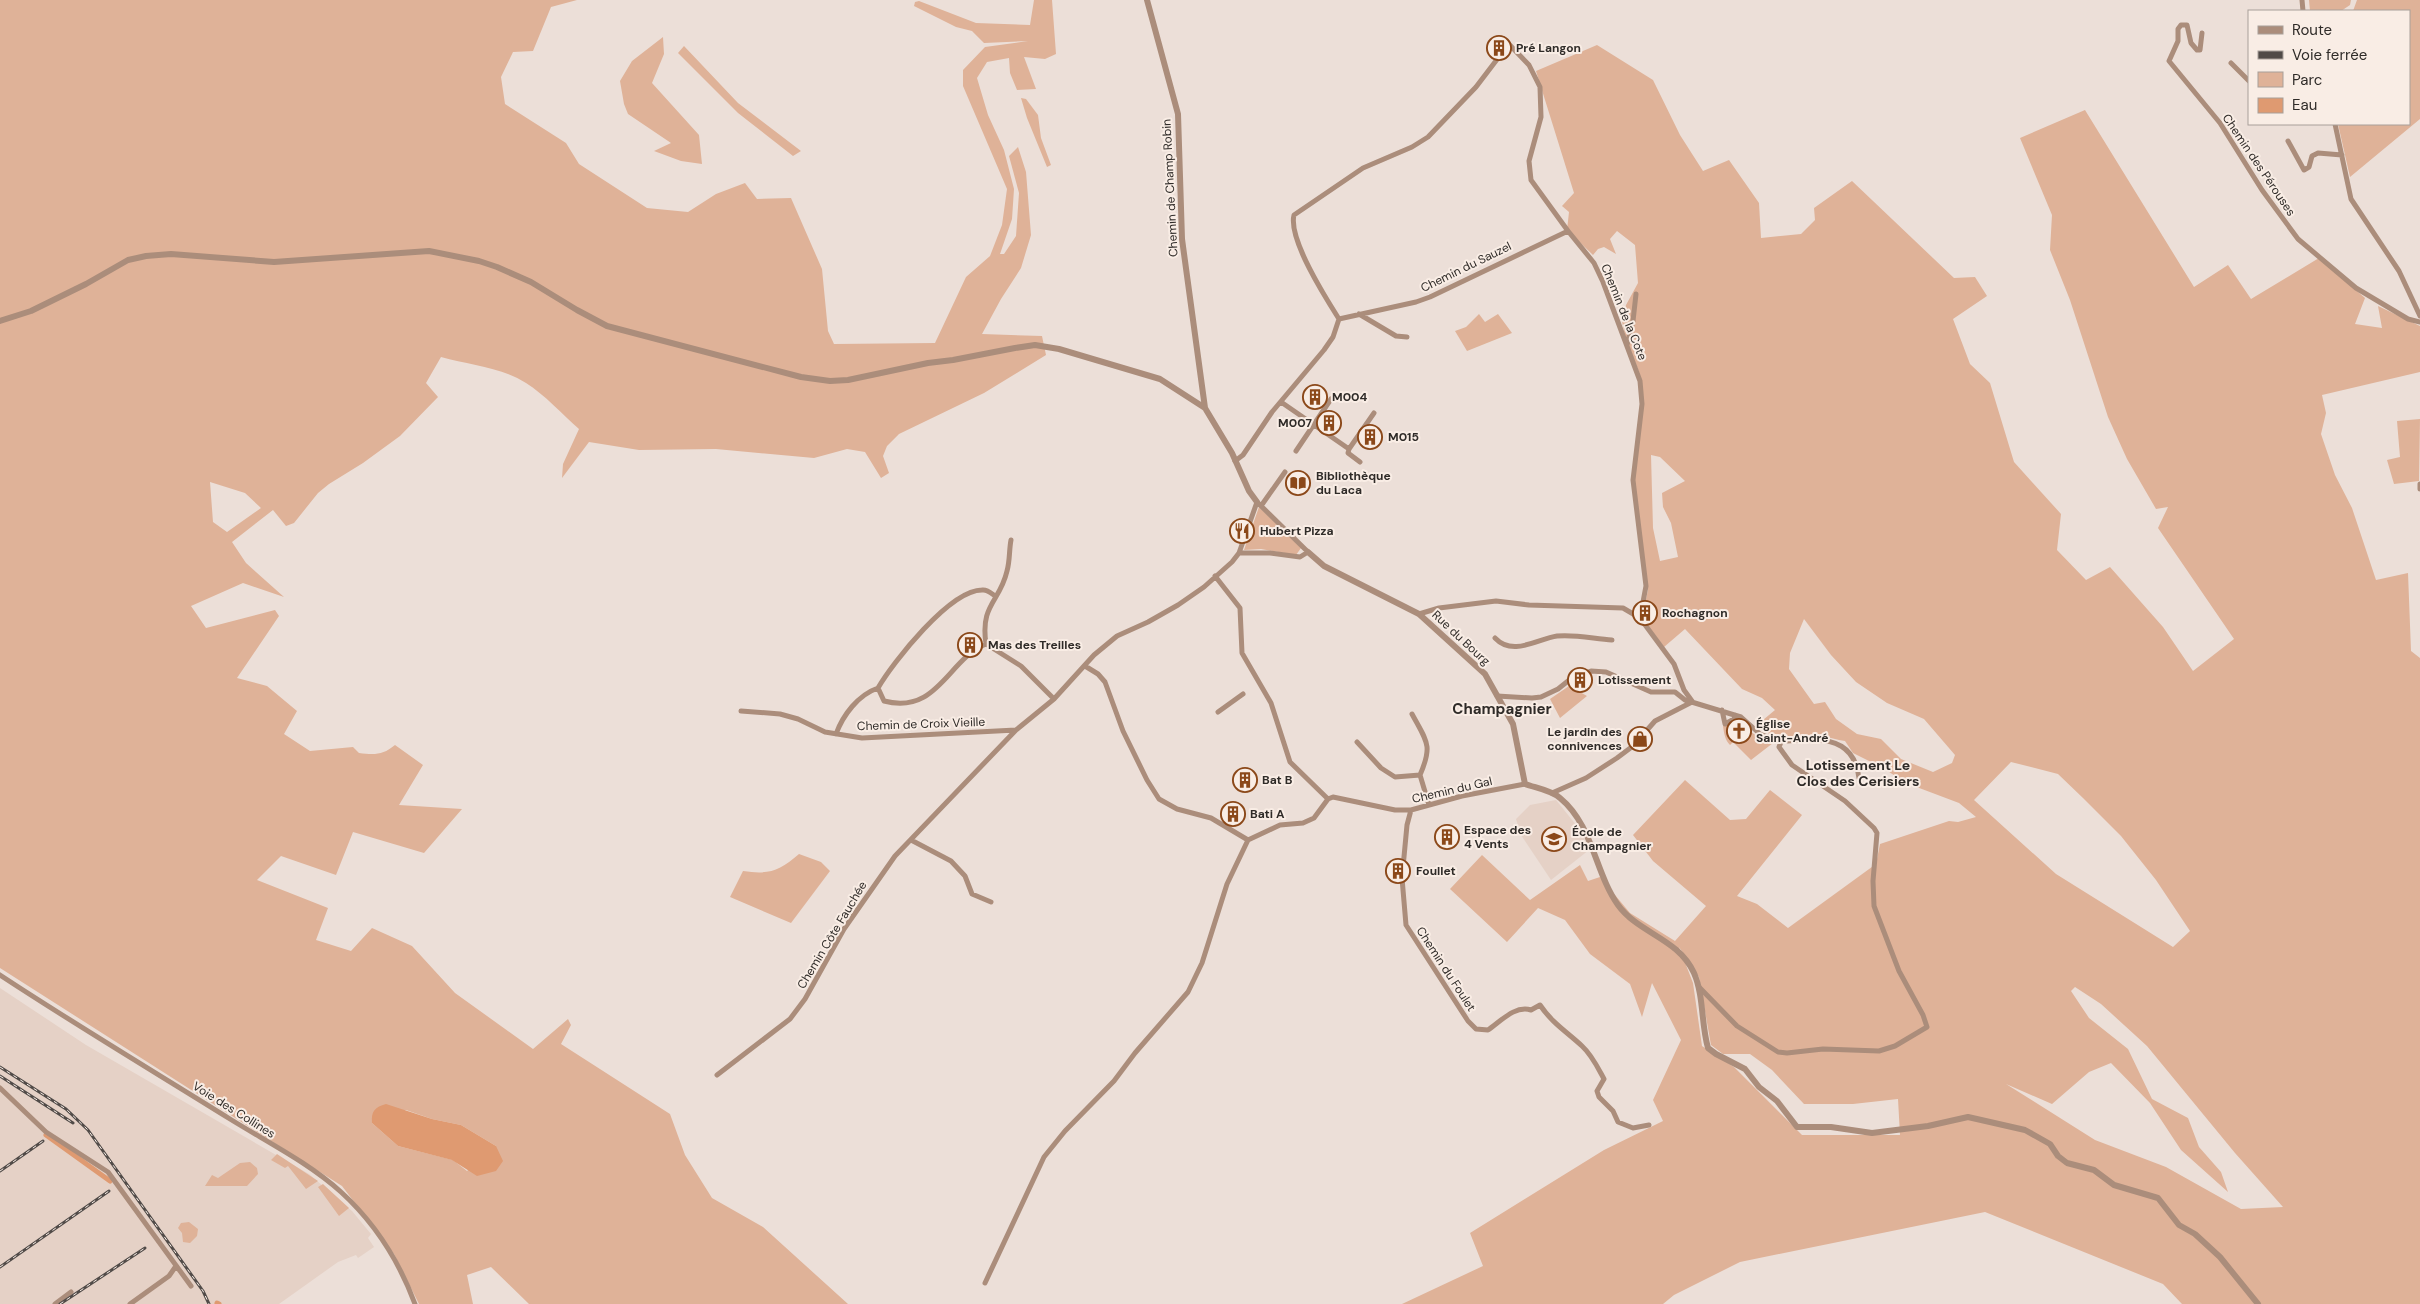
<svg xmlns="http://www.w3.org/2000/svg" width="2420" height="1304" viewBox="0 0 2420 1304" font-family="'DM Sans',sans-serif">
  <rect width="100%" height="100%" fill="#ecdfd8"/>
  <path fill="#e5d1c6" d="M1556,800L1581,831L1589,850L1551,880L1521,835L1516,819L1530,805Z
    M0,988L86,1045L309,1174L352,1211L371,1234L368,1238L374,1247L358,1258L356,1255L338,1262L279,1304H0Z"/>
  <path fill="#dfb298" fill-rule="evenodd" d="M0,0H577L551,7L533,51L513,52L501,77L505,104L566,143L579,164L647,208L688,212L716,194L745,183L757,199L791,198L822,269L828,331L834,344L935,343L966,277L990,256L1002,225L1007,189L963,86V70L985,47L1028,41L984,43L972,31L956,27L914,6L915,2L919,1L976,23L1030,25L1034,0H1052L1056,54L1045,59L1024,57L1036,89L1017,90L1010,73L1009,58L987,62L977,78L988,115L1004,150L1014,189L1012,219L1000,254H1004L1016,236L1019,193L1009,156L1018,147L1026,172L1031,235L1021,268L1001,299L982,334L1042,336L1046,355L984,393L899,434L887,446L883,456L889,473L881,478L865,452L847,449L814,458L716,449L639,450L589,442L562,478L563,464L579,429C562,414 545,395 526,383C501,367 469,365 441,357L426,383L438,397L400,436L363,463L329,484L318,493L294,523L286,526L273,510L232,542L246,563L284,597L243,583L191,606L206,628L275,610L279,616L237,678L267,686L297,711L284,734L310,751L353,747L359,753C375,755 383,755 395,745L423,765L399,805L462,809L424,853L353,832L336,875L281,856L257,880L328,908L316,940L351,951L372,928L412,946L455,993L533,1049L568,1019L571,1025L561,1044L670,1114L685,1155L712,1198L763,1227L848,1304H529L491,1267L467,1275L473,1304H419L394,1254L342,1186L0,968ZM210,482L245,493L261,508L227,532L213,522ZM406,1110L432,1119L461,1125L496,1146L467,1171L453,1160L398,1146L372,1123Z
    M2309,0H2351L2350,5L2341,11H2310Z
    M2357,0H2420V119L2350,177L2338,124H2409V11H2353Z
    M663,37L664,54L652,83L699,135L702,164L681,161L654,151L671,143L628,114L624,104L620,81L632,61Z
    M1597,45L1653,80L1680,135L1703,171L1729,160L1759,203L1761,238L1801,234L1815,220L1814,208L1852,181L1954,278L1975,277L1987,296L1953,319L1970,364L1990,383L2014,462L2061,514L2057,550L2086,580L2110,567L2163,627L2193,671L2234,639L2158,528L2168,507L2156,509L2127,459L2108,417L2070,300L2050,250L2052,215L2020,138L2085,110L2194,287L2228,265L2251,299L2319,258L2365,298L2355,324L2382,328L2378,306L2420,326V372L2322,395L2326,413L2321,434L2335,475L2352,508L2376,580L2408,573L2411,651L2420,658V1304H2182L2163,1284L1985,1212L1740,1262L1674,1295L1663,1304H1402L1483,1266L1470,1233L1604,1150L1663,1121L1653,1100L1681,1040L1652,983L1642,1017L1630,984L1590,954L1565,920L1538,908L1507,942L1450,889L1482,855L1530,900L1580,865L1588,881L1600,877L1630,913L1675,941L1706,906L1653,861L1633,835L1685,780L1730,820L1746,819L1770,790L1802,815L1737,896L1757,904L1788,928L1876,864L1880,844L1949,821L1958,822L1976,817L1959,803L1906,783L1883,768L1853,753L1845,741C1837,740 1829,737 1821,736C1796,735 1780,746 1757,725L1775,710L1762,698L1742,689L1685,629L1664,647L1642,618L1648,590L1633,477L1643,390L1639,372L1625,336L1622,321L1626,305L1638,283L1635,245L1617,231L1610,239L1616,254L1604,247L1598,249L1593,255L1567,230L1569,212L1562,206L1574,193L1536,71ZM1651,455L1660,457L1685,481L1662,493L1663,507L1671,523L1678,557L1660,561L1653,528ZM1804,619L1831,655L1856,682L1887,703L1924,719L1955,755L1952,763L1933,772L1901,759L1881,739L1857,734L1836,719L1825,702L1814,704L1789,669L1790,653ZM2011,762L2058,774L2083,798L2121,836L2156,880L2190,931L2173,947L2056,874L1974,800ZM1679,947L1699,977L1711,1045L1723,1054H1750L1772,1070L1804,1104H1853L1898,1099L1900,1135H1802L1734,1067L1702,1046L1693,983ZM2075,987L2101,1004L2147,1046L2235,1153L2283,1207L2241,1209L2166,1167L2095,1140L2006,1084L2052,1104L2089,1072L2111,1063L2150,1103L2181,1150L2228,1192L2221,1172L2199,1147L2188,1118L2152,1099L2128,1049L2089,1018L2071,991Z
    M684,46L738,103L801,151L793,156L738,113L678,53Z
    M1021,98L1026,99L1038,115L1041,138L1051,165L1047,167L1027,118Z
    M1479,314L1485,322L1498,314L1512,333L1467,351L1455,331L1466,327Z
    M2420,419L2419,481L2394,484L2387,460L2400,457L2397,421Z
    M1259,507L1301,548L1296,555L1261,549L1244,550Z
    M1569,686L1587,696L1560,718L1550,699Z
    M1737,719L1743,723L1730,730L1735,739L1750,731L1762,740L1773,743L1751,760L1733,742L1730,745C1725,740 1724,733 1723,726Z
    M799,854L821,862L830,871L791,923L730,897L743,871C769,875 779,871 799,854Z
    M277,1154L318,1181L306,1189L288,1166L285,1168L271,1160Z
    M250,1162L257,1168L258,1174L247,1186H205L212,1175L218,1178L240,1163Z
    M323,1184L324,1185L349,1208L339,1216L318,1187Z
    M189,1222L198,1229L197,1236L190,1243L183,1242L182,1233L178,1228L181,1223Z"/>
  <path fill="#df9a71" d="M386,1104L432,1119L461,1125L496,1146L503,1161L496,1171L477,1176L452,1160L398,1146L372,1123C371,1111 375,1107 386,1104Z"/>
  <g fill="none" stroke-linecap="round" stroke-linejoin="round">
    <path stroke="#df9a71" stroke-width="5" d="M46,1135L110,1181
      M217,1303L219,1304"/>
    <path stroke="#ab8d7b" stroke-width="5" d="M2302,0L2303,11
      M2202,33L2200,50H2197L2191,43L2187,25H2181L2178,29V41L2169,61L2220,123L2262,190L2298,239L2356,288L2408,319L2420,322
      M1504,39L1529,65L1540,87L1541,117L1529,161L1531,180L1568,231L1594,263L1603,282L1640,381L1642,404L1633,480L1646,586L1640,618
      M2231,63L2249,81
      M2335,124L2351,199L2399,271L2420,316
      M2288,141L2304,170L2309,167L2312,156L2318,153L2342,155
      M1359,314L1396,336L1407,337
      M1339,319C1325,297 1288,239 1294,215L1363,168L1412,147L1428,137L1476,87L1508,45
      M1339,319L1416,302L1430,297L1568,231
      M1627,345L1633,321L1636,294
      M1281,402L1349,449L1374,413
      M1349,449L1348,453L1360,462
      M1296,451L1331,399
      M1235,461L1243,455L1272,412L1324,350L1333,337L1339,319
      M2420,484V489
      M1261,506L1285,472
      M1011,540C1009,550 1010,561 1007,571C1000,602 980,604 986,644L1021,666L1054,699
      M1239,553H1270L1300,557L1308,552L1257,502
      M1215,576L1240,608L1242,653L1271,703L1290,762L1328,799
      M1419,614L1439,608L1496,601L1529,605L1623,608L1640,618L1674,664L1684,690L1692,701
      M1495,638C1513,657 1537,639 1557,636C1575,634 1595,639 1612,640
      M1085,666L1098,674L1105,682L1123,731L1147,780L1159,799L1177,809L1211,818L1248,840
      M878,688L884,701C938,715 948,659 986,644
      M1497,696L1532,698L1541,697L1558,689L1573,677L1591,671L1606,672L1651,692H1675L1685,700L1741,717L1760,734L1781,742
      M1722,710L1725,724L1734,719L1735,715
      M741,711L780,714L798,719L825,732L862,738L1016,730
      M1218,712L1243,694
      M1412,714C1427,742 1433,745 1420,775L1429,805
      M836,734C843,715 858,695 878,688C893,662 950,590 982,590C987,589 991,593 995,596
      M1357,742L1381,768L1395,777L1420,775
      M1781,742C1789,740 1797,741 1805,740C1834,738 1855,746 1859,778
      M1552,793L1586,778L1617,758L1633,746L1655,721L1692,702
      M1411,810L1407,825L1402,878L1406,925L1468,1021L1476,1029L1488,1030C1501,1021 1515,1005 1531,1010L1540,1005C1552,1023 1567,1032 1582,1046C1592,1055 1598,1068 1604,1079L1597,1091L1599,1097L1613,1111L1618,1122L1633,1128L1649,1125
      M911,840L951,861L965,876L972,894L991,902
      M1248,840L1280,825L1303,823L1314,818L1328,799L1333,797L1395,810H1411L1462,796L1525,784
      M0,975C76,1025 153,1071 230,1119C267,1142 309,1163 341,1192C375,1223 399,1261 415,1304
      M1699,987L1737,1026L1778,1052L1787,1053L1823,1049L1879,1051L1895,1046L1927,1027L1923,1015L1899,971L1874,906L1873,881L1877,833L1874,828L1845,801L1792,765L1779,747L1781,742
      M717,1075L790,1019L805,999L844,929L895,856L1016,730L1054,699L1094,655L1117,636L1148,622L1178,605L1204,587L1232,562L1239,553L1257,502
      M0,1088L46,1132L108,1172L191,1286
      M985,1283L1044,1157L1065,1131L1114,1081L1135,1053L1188,992L1202,963L1227,884L1248,840
      M55,1304L71,1292
      M130,1304L169,1276L176,1266"/>
    <path stroke="#ab8d7b" stroke-width="6" d="M1147,0L1178,114L1182,239L1205,408
      M0,321L31,311L86,284L128,260L146,256L171,254L274,262L429,251L479,261L497,267L531,282L577,310L607,326L801,377L830,381L848,380L928,363L953,360L1015,348L1035,345L1059,349L1160,379L1205,408L1232,453L1249,491L1257,502
      M1308,552L1324,566L1419,614L1485,674L1513,724L1525,784C1536,788 1551,790 1560,798C1593,825 1595,873 1618,905C1639,934 1678,938 1694,973C1704,996 1701,1024 1708,1048L1716,1054L1745,1069L1759,1087L1777,1101L1797,1127H1831L1872,1133L1928,1126L1968,1117L2025,1130L2050,1144L2058,1156L2067,1163L2094,1170L2114,1185L2158,1198L2179,1225L2195,1234L2220,1257L2258,1304"/>
    <defs>
      <path id="rail" d="M0,1067L66,1109L88,1130L203,1291L209,1304
        M0,1076L73,1123
        M0,1171L43,1141
        M0,1267L109,1191
        M60,1304L145,1248"/>
    </defs>
    <use href="#rail" stroke="#514b48" stroke-width="3"/>
    <use href="#rail" stroke="#f9ede5" stroke-width="1" stroke-dasharray="4" stroke-linecap="butt"/>
  </g>
  <defs>
    <symbol id="building-ring" viewBox="-11 -11 22 22"><circle r="9.5" fill="#f9ede5" stroke="#8b4819" stroke-width="1.5"/><path d="M-4-6H4V6H1V3H-1V6H-4ZM-2.5-4.3h1.7v1.8h-1.7ZM.8-4.3h1.7v1.8H.8ZM-2.5-1h1.7V.8h-1.7ZM.8-1h1.7V.8H.8Z" fill="#8b4819"/></symbol>
    <symbol id="library-ring" viewBox="-11 -11 22 22"><circle r="9.5" fill="#f9ede5" stroke="#8b4819" stroke-width="1.5"/><path d="M-6-4Q-3-5.5-.7-3.5V5Q-3 3-6 4ZM6-4Q3-5.5 .7-3.5V5Q3 3 6 4Z" fill="#8b4819"/></symbol>
    <symbol id="restaurant-ring" viewBox="-11 -11 22 22"><circle r="9.5" fill="#f9ede5" stroke="#8b4819" stroke-width="1.5"/><path d="M-5-6h1v4h1v-4h1v4h1v-4h1v5L-1.5 .5V6h-2V.5L-5-1ZM5-6V6H3V1.5H1.5Q1.5-4 5-6Z" fill="#8b4819"/></symbol>
    <symbol id="church-ring" viewBox="-11 -11 22 22"><circle r="9.5" fill="#f9ede5" stroke="#8b4819" stroke-width="1.5"/><path d="M-1.2-6h2.4v3.5h3.3v2.4h-3.3V6h-2.4V-.1h-3.3v-2.4h3.3Z" fill="#8b4819"/></symbol>
    <symbol id="shop-ring" viewBox="-11 -11 22 22"><circle r="9.5" fill="#f9ede5" stroke="#8b4819" stroke-width="1.5"/><path d="M-5-2.5h2.3a2.7 3.5 0 0 1 5.4 0H5L5.5 6h-11ZM-1.5-2.5h3a1.5 2.3 0 0 0-3 0Z" fill="#8b4819"/></symbol>
    <symbol id="school-ring" viewBox="-11 -11 22 22"><circle r="9.5" fill="#f9ede5" stroke="#8b4819" stroke-width="1.5"/><path d="M0-5L7-2L0 1L-7-2ZM-4 1L0 2.5L4 1V4Q0 6-4 4Z" fill="#8b4819"/></symbol>
  </defs>
  <g fill-rule="evenodd">
    <use href="#building-ring" x="1485" y="34" width="28" height="28"/>
    <use href="#building-ring" x="1301" y="383" width="28" height="28"/>
    <use href="#building-ring" x="1315" y="409" width="28" height="28"/>
    <use href="#building-ring" x="1356" y="423" width="28" height="28"/>
    <use href="#library-ring" x="1284" y="469" width="28" height="28"/>
    <use href="#restaurant-ring" x="1228" y="517" width="28" height="28"/>
    <use href="#building-ring" x="1631" y="599" width="28" height="28"/>
    <use href="#building-ring" x="956" y="631" width="28" height="28"/>
    <use href="#building-ring" x="1566" y="666" width="28" height="28"/>
    <use href="#church-ring" x="1725" y="717" width="28" height="28"/>
    <use href="#shop-ring" x="1626" y="725" width="28" height="28"/>
    <use href="#building-ring" x="1231" y="766" width="28" height="28"/>
    <use href="#building-ring" x="1219" y="800" width="28" height="28"/>
    <use href="#building-ring" x="1433" y="823" width="28" height="28"/>
    <use href="#school-ring" x="1540" y="825" width="28" height="28"/>
    <use href="#building-ring" x="1384" y="857" width="28" height="28"/>
  </g>
  <g text-anchor="middle" dominant-baseline="central" stroke-width="4" stroke-linejoin="round" paint-order="stroke">
    <g font-size="12" font-weight="bold" fill="#2f2b28" stroke="#f9ede5" text-anchor="start">
      <text x="1516" y="48">Pré Langon</text>
      <text x="1332" y="397">M004</text>
      <text x="1312" y="423" text-anchor="end">M007</text>
      <text x="1388" y="437">M015</text>
      <text x="1316" y="476">Bibliothèque<tspan x="1316" dy="14">du Laca</tspan></text>
      <text x="1260" y="531">Hubert Pizza</text>
      <text x="1662" y="613">Rochagnon</text>
      <text x="988" y="645">Mas des Treilles</text>
      <text x="1598" y="680">Lotissement</text>
      <text x="1756" y="724">Église<tspan x="1756" dy="14">Saint-André</tspan></text>
      <text x="1622" y="732" text-anchor="end">Le jardin des<tspan x="1622" dy="14">connivences</tspan></text>
      <text x="1262" y="780">Bat B</text>
      <text x="1250" y="814">Bati A</text>
      <text x="1464" y="830">Espace des<tspan x="1464" dy="14">4 Vents</tspan></text>
      <text x="1572" y="832">École de<tspan x="1572" dy="14">Champagnier</tspan></text>
      <text x="1416" y="871">Foullet</text>
    </g>
    <g font-size="12" fill="#2f2b28" stroke="#f9ede5">
      <text transform="translate(2259 165) rotate(56)">Chemin des Pérouses</text>
      <text transform="translate(1170 188) rotate(-93)">Chemin de Champ Robin</text>
      <text transform="translate(1466 267) rotate(-26)">Chemin du Sauzel</text>
      <text transform="translate(1624 312) rotate(68)">Chemin de la Cote</text>
      <text transform="translate(1461 638) rotate(43)">Rue du Bourg</text>
      <text transform="translate(921 724) rotate(-2)">Chemin de Croix Vieille</text>
      <text transform="translate(1452 790) rotate(-13)">Chemin du Gal</text>
      <text transform="translate(832 935) rotate(-59)">Chemin Côte Fauchée</text>
      <text transform="translate(1446 969) rotate(57)">Chemin du Foulet</text>
      <text transform="translate(234 1110) rotate(32)">Voie des Collines</text>
    </g>
    <g font-size="14" font-weight="bold" fill="#2f2b28" stroke="#f9ede5">
      <text x="1858" y="765">Lotissement Le<tspan x="1858" dy="16">Clos des Cerisiers</tspan></text>
    </g>
    <g font-size="15" font-weight="bold" fill="#2f2b28" stroke="#f9ede5">
      <text x="1502" y="709">Champagnier</text>
    </g>
  </g>
  <rect x="2248" y="10" width="162" height="115" fill="#f9ede5" stroke="#a89f99"/>
  <rect x="2258" y="26" width="25" height="8" fill="#ab8d7b" stroke="#a89f99"/>
  <text x="2292" y="35" font-size="15" fill="#2f2b28">Route</text>
  <rect x="2258" y="51" width="25" height="8" fill="#514b48" stroke="#a89f99"/>
  <text x="2292" y="60" font-size="15" fill="#2f2b28">Voie ferrée</text>
  <rect x="2258" y="72" width="25" height="15" fill="#dfb298" stroke="#a89f99"/>
  <text x="2292" y="85" font-size="15" fill="#2f2b28">Parc</text>
  <rect x="2258" y="98" width="25" height="15" fill="#df9a71" stroke="#a89f99"/>
  <text x="2292" y="110" font-size="15" fill="#2f2b28">Eau</text>
</svg>
